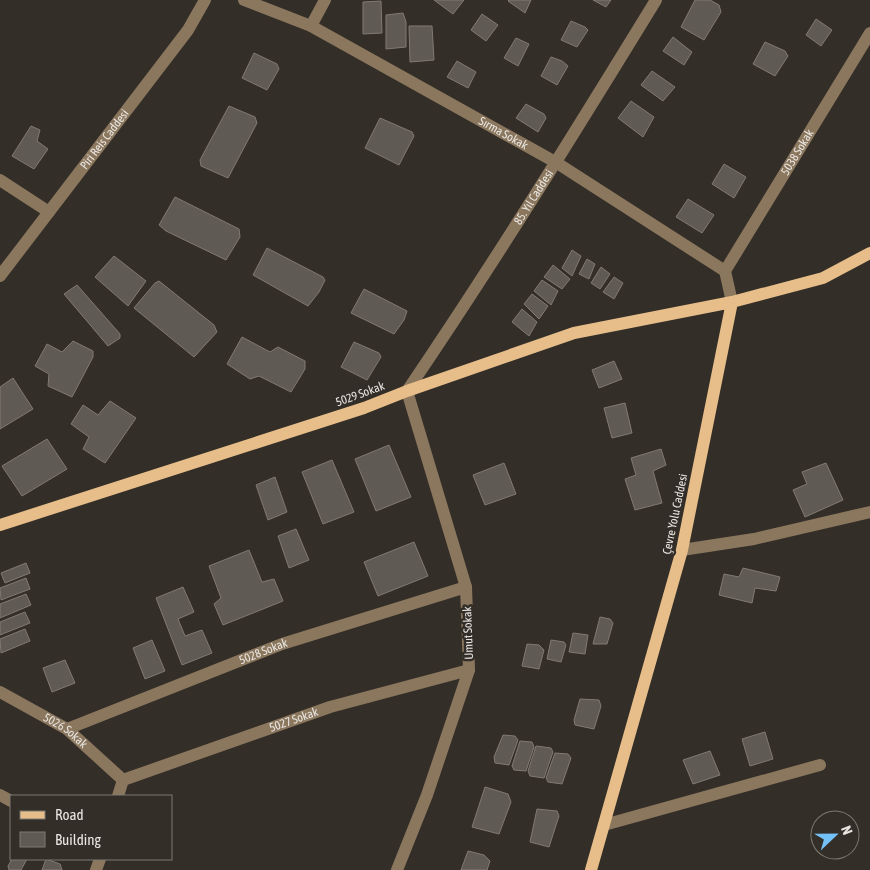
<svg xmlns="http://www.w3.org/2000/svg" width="870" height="870" viewBox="0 0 870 870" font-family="'Asap Condensed',sans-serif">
  <rect width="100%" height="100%" fill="#332e28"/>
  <path fill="#605a54" stroke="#807a73" d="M434,0H464L453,14Z
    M509,0H531L525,13L508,1Z
    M593,0H611L606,7Z
    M695,0H710L719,5L721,12L704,40L681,27Z
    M381,1L382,33L363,34V2Z
    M403,13L406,22V47L386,49V15Z
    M482,14L498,25L486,41L471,30Z
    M816,19L832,30L821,46L806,35Z
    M571,21L585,27L588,30L577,47L561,40Z
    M409,26H432L434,60L410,62Z
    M673,37L692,52L684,65L663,51Z
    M516,38L529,44L518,66L504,58Z
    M765,42L785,51L788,56L775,76L753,64Z
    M254,53L277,64L279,69L267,90L242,78Z
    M551,57L562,61L568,66L557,85L541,76Z
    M457,61L476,72L468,88L447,77Z
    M652,71L675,87L663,101L641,85Z
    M631,101L654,117L643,137L618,118Z
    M526,104L544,114L546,118L538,132L516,118Z
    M229,106L255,117L257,123L228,178L201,166L200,160Z
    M380,118L412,132L414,136L399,165L365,148Z
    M31,126L40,130L37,141L48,149L34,169L12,156Z
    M724,164L746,177L734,198L712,184Z
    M175,197L239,229L240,237L226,260L166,231L159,225Z
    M688,199L714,215L702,233L676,217Z
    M267,248L323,277L325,280L319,292L308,306L253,275Z
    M572,250L581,256L572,276L562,268Z
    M114,256L146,281L128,306L95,277Z
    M587,259L595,264L589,279L579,274Z
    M553,265L570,279L562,289L544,277Z
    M601,267L610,274L600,289L591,283Z
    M614,277L623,283L614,299L603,292Z
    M542,280L558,291L551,305L534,291Z
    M159,281L214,325L217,332L194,357L134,308L155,283Z
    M77,285L120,334V338L108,346L64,294Z
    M364,289L407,311L404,320L394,334L351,313Z
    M532,294L548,306L539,319L524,304Z
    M522,309L537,322L529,336L512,322Z
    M242,337L270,352L278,347L305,361V369L291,392L259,376L250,379L227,364Z
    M73,341L93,351V357L72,397L48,386L49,374L35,366L47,344L62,352Z
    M354,342L379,353L381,357L367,380L341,367Z
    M614,361L622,379L599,388L592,370Z
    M13,378L33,409L0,429V387Z
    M110,401L136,418L105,463L83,449L89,437L71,424L83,405L98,415Z
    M625,403L632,433L612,438L604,408Z
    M47,439L67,469L22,496L2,466Z
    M389,445L411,497L376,511L355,459Z
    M661,449L666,465L653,471L662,503L635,510L625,479L636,475L631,458Z
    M332,460L354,512L323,524L302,472Z
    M504,463L516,494L485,505L473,475Z
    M826,463L843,500L805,517L793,490L807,484L802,472Z
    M275,477L287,512L268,520L256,485Z
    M296,529L309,560L289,568L278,536Z
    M414,542L428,576L378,596L364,562Z
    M249,550L262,582L274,579L283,601L223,625L214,604L221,598L209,566Z
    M26,563L30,573L5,583L1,573Z
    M743,568L780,577L776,591L755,588L752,603L719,595L724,574L739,577Z
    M26,578L30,589L1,600L0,588Z
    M183,587L194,612L178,619L185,636L202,630L212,653L182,665L156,598Z
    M26,594L31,605L0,618V604Z
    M25,612L30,623L0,635V622Z
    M600,617L610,619L613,623L607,644H593Z
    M25,629L30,641L1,653L0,639Z
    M573,633L588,635L585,654L569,652Z
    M152,640L165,671L145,679L133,648Z
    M551,640L564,642L566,645L561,662L547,659Z
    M527,644L539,645L544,650L539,669L522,666Z
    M65,660L75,683L52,692L43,668Z
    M580,699L599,700L601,706L594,729L575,725L574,720Z
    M765,732L773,759L750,766L742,739Z
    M503,735L515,736L518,740L509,765L495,763L494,757Z
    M520,741L532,742L534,747L526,771L514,770L512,766Z
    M536,746L551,748L553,752L544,778L530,776L528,771Z
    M710,751L720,775L693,784L683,760Z
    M555,753L568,754L571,758L562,784L548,782L546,778Z
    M485,787L508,794L511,802L499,834L472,827Z
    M537,809L557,811L559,816L549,847L530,842Z
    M468,851L484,855L490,861L487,870H461Z
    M12,859H27L21,870H9L8,866Z
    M46,859L60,864L62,870H42Z"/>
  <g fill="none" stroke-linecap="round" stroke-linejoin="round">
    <g stroke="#8b775e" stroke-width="12">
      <path id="s1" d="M244,0L311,26L557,163L725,271L732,302"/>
      <path d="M311,26L325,0"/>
      <path d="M0,180L49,212"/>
      <path id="s2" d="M725,271L870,33"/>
      <path id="s3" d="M0,276L188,30L205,0"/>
      <path d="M682,550L754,539L870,512"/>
      <path id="s4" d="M0,692L67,729L123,780"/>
      <path id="s5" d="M67,729L282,644L466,587"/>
      <path id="s6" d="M123,780L330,707L469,670"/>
      <path d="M0,795L11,801"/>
      <path d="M118,796L123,780"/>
      <path d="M604,825L820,765"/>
      <path d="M96,870L100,859"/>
      <path id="s7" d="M397,870L427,795L469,670L466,587L407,391C494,263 575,132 656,0"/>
    </g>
    <path stroke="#e7be8a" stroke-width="12" d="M0,525L364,408L407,391L574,333L732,302L823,278L870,253
      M591,870L682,550L732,302"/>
  </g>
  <g text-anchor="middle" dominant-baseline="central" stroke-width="5" stroke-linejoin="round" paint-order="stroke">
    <g font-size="12" fill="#e9e6e2" stroke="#332e28">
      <text stroke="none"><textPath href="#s1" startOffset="292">Sırma Sokak</textPath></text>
      <text stroke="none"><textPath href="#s3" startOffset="172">Piri Reis Caddesi</textPath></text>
      <text stroke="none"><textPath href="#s2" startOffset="139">5038 Sokak</textPath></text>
      <text stroke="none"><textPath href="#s7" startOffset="732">85. Yıl Caddesi</textPath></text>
      <text transform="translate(360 394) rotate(-20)">5029 Sokak</text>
      <text transform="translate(675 514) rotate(-78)">Çevre Yolu Caddesi</text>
      <text transform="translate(468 633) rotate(-92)">Umut Sokak</text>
      <text stroke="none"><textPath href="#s5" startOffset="211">5028 Sokak</textPath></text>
      <text stroke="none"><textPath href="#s6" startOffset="181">5027 Sokak</textPath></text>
      <text stroke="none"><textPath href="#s4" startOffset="76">5026 Sokak</textPath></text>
    </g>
  </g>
  <rect x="10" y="795" width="162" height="65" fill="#332e28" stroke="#7c7872"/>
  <rect x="20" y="811" width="25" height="8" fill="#e7be8a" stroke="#7c7872"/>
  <text x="55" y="820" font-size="15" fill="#e9e6e2">Road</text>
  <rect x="20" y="832" width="25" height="15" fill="#605a54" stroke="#7c7872"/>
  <text x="55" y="845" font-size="15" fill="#e9e6e2">Building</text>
  <g transform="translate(835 835) rotate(68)"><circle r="24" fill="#332e28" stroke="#7c7872"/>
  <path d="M0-4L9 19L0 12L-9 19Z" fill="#73c1f6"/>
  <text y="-8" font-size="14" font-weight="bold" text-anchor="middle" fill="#e9e6e2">N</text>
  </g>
</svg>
